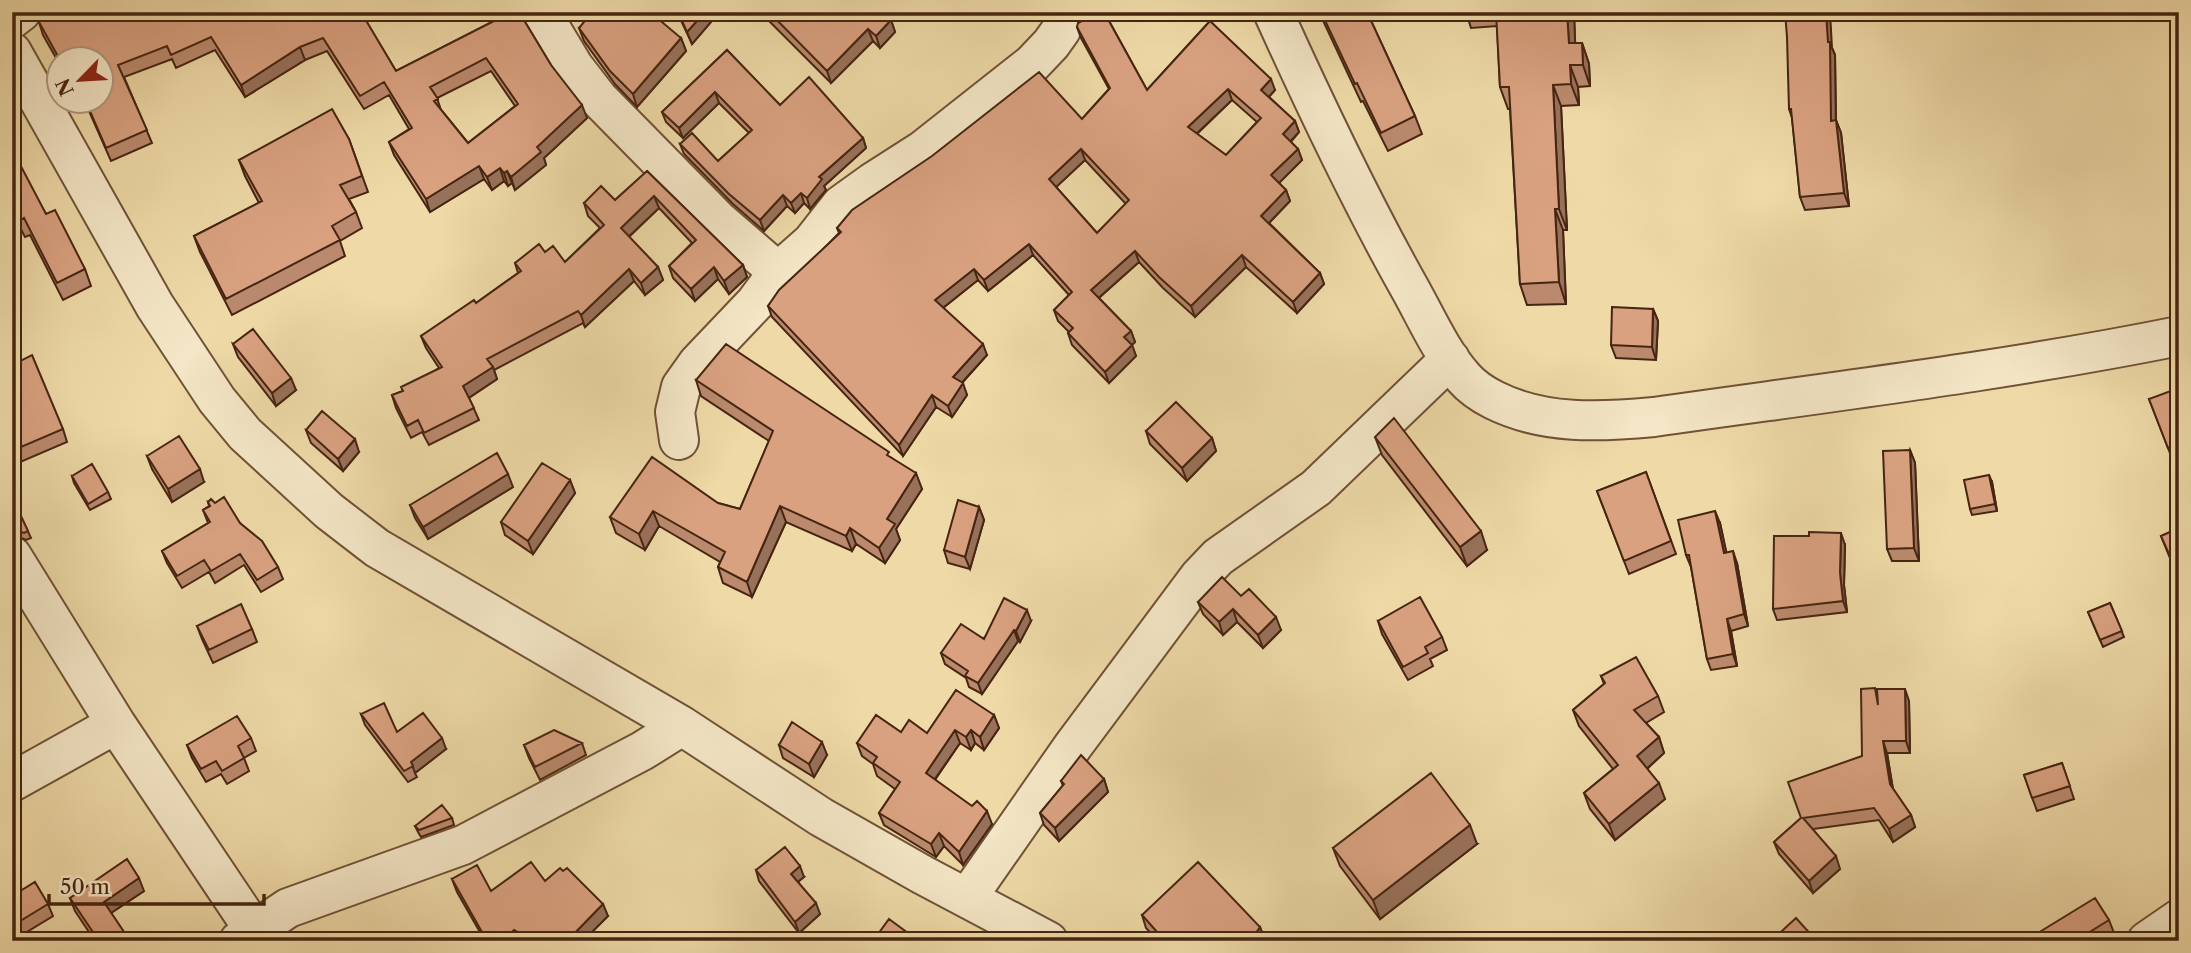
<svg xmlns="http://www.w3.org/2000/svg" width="2191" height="953" viewBox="0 0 2191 953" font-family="'Libre Caslon Text',serif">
  <rect width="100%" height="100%" fill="#eed9a7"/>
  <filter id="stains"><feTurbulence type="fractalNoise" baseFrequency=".00286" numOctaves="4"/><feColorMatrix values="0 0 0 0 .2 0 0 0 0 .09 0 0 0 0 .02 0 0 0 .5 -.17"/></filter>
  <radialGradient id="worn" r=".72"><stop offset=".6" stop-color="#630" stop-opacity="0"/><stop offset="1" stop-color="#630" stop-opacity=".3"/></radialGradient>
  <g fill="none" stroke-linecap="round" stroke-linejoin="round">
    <defs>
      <path id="minor" d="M541,12L574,67L598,98L718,220L778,272
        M1273,12C1315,105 1359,198 1409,287C1426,317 1441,352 1464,378C1471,386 1484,395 1494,400C1544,425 1600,422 1654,417C1830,392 2005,371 2179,336
        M12,19L21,12
        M12,52L155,306L217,400L245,434L329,511L377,548L682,726L821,817L923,875L1048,941
        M679,440L675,412L681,387L698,363L755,303L778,272L812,242L841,205L873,182L923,150L1032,64L1051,44L1061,30L1063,20L1061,12
        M12,556L116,724L254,930
        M12,782L116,724
        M967,898L1073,746L1199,577L1218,557L1316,488L1450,359
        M239,941L288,908L463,845L642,751L682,726
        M2147,941L2179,919"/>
    </defs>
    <use href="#minor" stroke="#705236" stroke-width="42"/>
    <use href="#minor" stroke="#f4e6c6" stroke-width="38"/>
  </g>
  <path fill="#bb8a6e" stroke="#462511" stroke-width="2" fill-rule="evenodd" d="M183,12H369L363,16L396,71L496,20L492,12H519L551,65L587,118L544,158L546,165L515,190L512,183L508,186L504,181L492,190L484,179L430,212L394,155L389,142L409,129L389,95L364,109L327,51L305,60L245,97L215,50L176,68L172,59L124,77L152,143L111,161L85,102H102L60,60V65L43,35L39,22L169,19ZM491,71L515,106L468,143L441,110L437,98Z
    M677,12H715L717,15L692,44Z
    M765,12H883L891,20L895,32L880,48L873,41L831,83L767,19Z
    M1083,12H1120L1108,19L1147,90L1210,21L1275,90L1269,97L1295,121L1299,132L1291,142L1298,149L1302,160L1279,183L1286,190L1290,201L1269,223L1320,273L1324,284L1297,313L1246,267L1195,317L1163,288L1139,262L1099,298L1131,331L1135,342L1132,345L1136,356L1109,383L1072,345L1068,333L1069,332L1058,321L1054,310L1069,295L1033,255L988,291L978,280L943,308L987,355L962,383L967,395L952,417L936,407L903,456L772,317L768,306L839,233L837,228L1082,119L1109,89L1081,38L1077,27L1086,19ZM1232,100L1257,122L1226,155L1197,134ZM1085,160L1126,204L1097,233L1056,187Z
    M1319,12H1367L1415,116L1422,134L1388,151L1363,101L1361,102Z
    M1466,12H1574L1575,43H1582L1589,64L1590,86L1578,87L1579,105L1561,106L1567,230H1563L1566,304L1527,305L1520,284L1510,109H1508L1500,87L1497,26L1471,28Z
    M579,28L681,38L686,51L637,107L615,84L584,41Z
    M1832,48L1835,55L1836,120L1841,133L1849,206L1805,210L1800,197L1792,118L1789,109Z
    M727,50L780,105L863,138L866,148L824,186L826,190L810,209L804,203L795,213L787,206L764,231L733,204L684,154L680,144L718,161L749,133L719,103L683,138L666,122L662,112Z
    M349,139L368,192L349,199L356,212L362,228L340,241L345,256L232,315L200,252L194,236L259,203L245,176L239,160Z
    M12,155L46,214L85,269L91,286L63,300L30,235L25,237L12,212Z
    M647,171L743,265L747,277L729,294L718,279L695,301L673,278L669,266L692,243L659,208L629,237L658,267L663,280L645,295L634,281L585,327L583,323L494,370L497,379L469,398L479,420L429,445L422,432L411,438L396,408L392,395L403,391L439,368L426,348L421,336L476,303L518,273L515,263L545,252L565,262L600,228L588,216L584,203L615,200Z
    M1653,309L1658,321L1656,360L1616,358L1611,345Z
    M233,344L296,390L276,406L238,357Z
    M12,365L63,429L67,442L18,463L12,448Z
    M696,380L892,458L922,489L896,529L900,540L885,563L856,544L852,551L786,522L752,597L723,583L718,567L720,562L659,526L645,550L616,533L610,517L718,503L740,509L769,441L701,396Z
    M2179,397V459L2173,461L2149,399Z
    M306,430L359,452L343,471L311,443Z
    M1146,431L1212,438L1216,451L1187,481L1150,444Z
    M1375,437L1487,550L1467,566L1382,455Z
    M1910,450L1915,463L1919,561H1892L1887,549Z
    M147,456L204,482L172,502L152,469Z
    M1646,472L1676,554L1629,574L1597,491Z
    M72,476L108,492L111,499L90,510L74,483Z
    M570,480L575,493L533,554L505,535L501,522Z
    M1992,482L1997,511L1972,515L1970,509Z
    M513,487L428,539L415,518L410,505Z
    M12,497L31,538L26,540L12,534Z
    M208,502L240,523L278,567L283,579L261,592L244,565L215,583L209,572L182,588L167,563L162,551L208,523L203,510L209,506Z
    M979,507L984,520L970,569L948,563L944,550Z
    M1720,523L1726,552L1737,563L1748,626L1731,631L1737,666L1711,670L1707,659L1691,567L1686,555Z
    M2179,528V580L2161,536Z
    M1845,545L1844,585L1847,612L1777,620L1773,609Z
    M1241,596L1281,630L1263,648L1237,622L1223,635L1203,614L1198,602Z
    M2110,603L2124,637L2103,647L2088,612Z
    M1031,621L1020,642L1018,641L982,694L969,687L966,678L945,664L941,653Z
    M1378,621L1442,637L1447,650L1430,659L1433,666L1408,680L1382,634Z
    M197,626L252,629L257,642L213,663L202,639Z
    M1601,676L1658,696L1664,712L1646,723L1659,737L1664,753L1647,769L1665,799L1615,840L1590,809L1584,793L1613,769L1579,726L1573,710L1604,684Z
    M1877,695L1909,701L1910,753H1887L1893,789L1911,815L1915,827L1893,842L1879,820L1813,829L1840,869L1813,893L1779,854L1774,842L1801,818L1862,756Z
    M361,714L397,732L446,749L415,773L417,777L408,782L365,725Z
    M994,715L999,728L984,750L975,743L971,750L960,743L935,780L992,824L963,865L944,846L936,857L884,825L879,813L895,789L877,776L873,764L862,756L857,743L927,733Z
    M251,738L256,751L244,758L249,771L227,784L221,774L206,782L192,758L187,745Z
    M582,743L586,755L540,780L529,758L524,745Z
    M779,745L827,755L814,777L783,758Z
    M2062,763L2074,799L2037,811L2024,775Z
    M1104,779L1108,792L1059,841L1044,825L1040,813L1063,786L1061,781Z
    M452,818L454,825L421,837L418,832L415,826Z
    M1477,844L1380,919L1340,866L1333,848Z
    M756,870L804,877L798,882L820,914L799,933L759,881Z
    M452,879L491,891L545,881L608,916L583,941H485L457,892Z
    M144,891L111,913L130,941H95L75,911L70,898Z
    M12,896L48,904L53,916L12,941Z
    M1142,915L1260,927L1265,940L1264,941H1158L1146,928Z
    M2109,920L2114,933L2100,941H2025Z"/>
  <path fill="#98715a" stroke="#462511" stroke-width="2" d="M705,12H715L717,15L692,44L687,32Z
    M1567,12H1574L1576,64L1569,43Z
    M1826,12H1830L1832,48L1835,55L1836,133L1831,121Z
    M891,20L895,32L880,48L876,36Z
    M868,29L873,41L831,83L827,71Z
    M681,38L686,51L637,107L633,94Z
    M1582,43L1589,64L1590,86L1583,65Z
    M300,47L305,60L245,97L241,85Z
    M1570,65L1578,87L1579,105L1571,84Z
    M1271,79L1275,90L1265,101L1261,90Z
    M1553,85L1561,106L1567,230L1559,209Z
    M1228,89L1232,100L1192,138L1188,127Z
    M715,92L719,103L683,138L679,128Z
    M582,105L587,118L544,158L546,165L515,190L511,177L537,147Z
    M1836,120L1841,133L1849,206L1844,193Z
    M1295,121L1299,132L1287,145L1283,134Z
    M863,138L866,148L824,186L826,190L810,209L807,198L819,177Z
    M1081,149L1085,160L1053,190L1049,179Z
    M1298,149L1302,160L1275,187L1271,175Z
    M479,166L484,179L430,212L426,199Z
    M500,168L504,181L492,190L487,177Z
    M507,171L512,183L508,186L504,173Z
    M1286,190L1290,201L1265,227L1261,216Z
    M801,193L804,203L795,213L791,203Z
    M783,195L787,206L764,231L760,220Z
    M654,196L659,208L625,240L621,228Z
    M1555,209L1563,230L1566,304L1559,282Z
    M1029,244L1033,255L988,291L984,280Z
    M1135,251L1139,262L1095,301L1091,290Z
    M1242,255L1246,267L1195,317L1191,306Z
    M743,265L747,277L729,294L724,281Z
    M658,267L663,280L645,295L641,283Z
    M714,267L718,279L695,301L691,289Z
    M629,269L634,281L585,327L581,315Z
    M974,269L978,280L939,311L935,300Z
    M1320,273L1324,284L1297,313L1293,302Z
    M1653,309L1658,321L1656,360L1652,347Z
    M1131,331L1135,342L1128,349L1124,337Z
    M983,344L987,355L957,388L953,377Z
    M1132,345L1136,356L1109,383L1105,372Z
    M493,367L497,379L467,399L463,386Z
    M291,378L296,390L276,406L272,393Z
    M963,383L967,395L952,417L948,406Z
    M932,395L936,407L903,456L899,445Z
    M1212,438L1216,451L1187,481L1182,468Z
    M355,439L359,452L343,471L338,459Z
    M1910,450L1915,463L1919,561L1914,548Z
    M200,469L204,482L172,502L168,489Z
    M916,473L922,489L896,529L900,540L885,563L879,548L887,519Z
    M508,474L513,487L428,539L423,527Z
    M1989,475L1992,482L1997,511L1995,504Z
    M570,480L575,493L533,554L528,541Z
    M780,506L786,522L752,597L747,582Z
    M979,507L984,520L970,569L965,557Z
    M653,511L659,526L645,550L639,534Z
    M1715,511L1720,523L1729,564L1724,553Z
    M850,528L856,544L852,551L846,536Z
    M1481,531L1487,550L1467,566L1460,547Z
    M1841,533L1845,545L1844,585L1847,612L1843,601L1840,573Z
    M1733,551L1737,563L1748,626L1744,614Z
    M1233,609L1237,622L1223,635L1219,622Z
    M1027,610L1031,621L1020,642L1016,631Z
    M1276,617L1281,630L1263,648L1258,635Z
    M1727,619L1731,631L1737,666L1733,654Z
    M1014,630L1018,641L982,694L978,683Z
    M1905,689L1909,701L1910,753L1906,741Z
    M994,715L999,728L984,750L980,737Z
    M955,730L960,743L930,786L926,773Z
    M971,730L975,743L971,750L966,737Z
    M1659,737L1664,753L1643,772L1637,756Z
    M442,738L446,749L415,773L411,762Z
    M1883,741L1887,753L1894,796L1890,784Z
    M822,742L827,755L814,777L809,764Z
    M1104,779L1108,792L1059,841L1055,828Z
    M1659,783L1665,799L1615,840L1609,824Z
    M987,811L992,824L963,865L959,852Z
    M1911,815L1915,827L1893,842L1889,829Z
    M1470,825L1477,844L1380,919L1373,900Z
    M939,833L944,846L936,857L931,844Z
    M1836,856L1840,869L1813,893L1809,881Z
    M800,866L804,877L795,884L791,874Z
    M139,878L144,891L108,915L104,902Z
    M816,903L820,914L799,933L795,922Z
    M603,904L608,916L583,941H567Z
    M1260,927L1265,940L1264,941H1255L1253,937Z
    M514,930L518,941H502Z
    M908,933L911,941H903Z"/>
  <path fill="#d9a180" stroke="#462511" stroke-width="2" fill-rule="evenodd" d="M40,12H165L169,19L183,12H361L396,71L498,19L495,12H519L551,65L582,105L537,147L541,152L511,177L507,171L504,173L500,168L487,177L479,166L426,199L389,142L412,128L384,82L360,96L323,38L300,47L241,85L211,37L171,55L167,46L118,65L147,130L106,148L86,102H102V60H60L39,22ZM486,58L518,104L468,143L434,101L438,99L430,87Z
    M592,12H650L681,38L633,94L610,71L579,28Z
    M678,12H705L687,32Z
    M769,12H883L891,20L876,36L868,29L827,71Z
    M1098,12H1104L1147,90L1210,21L1271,79L1261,90L1295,121L1283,134L1298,149L1271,175L1286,190L1261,216L1320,273L1293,302L1242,255L1191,306L1159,277L1135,251L1091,290L1131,331L1124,337L1132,345L1105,372L1068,333L1073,328L1054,310L1072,292L1029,244L984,280L974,269L935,300L983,344L953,377L963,383L948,406L932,395L899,445L768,306L779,290L841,232L837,228L852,210L932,156L1039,72L1082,119L1110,88L1077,27L1078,23ZM1228,89L1261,118L1226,155L1188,127ZM1081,149L1129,200L1097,233L1049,179Z
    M1321,12H1367L1415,116L1381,133L1357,83L1355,84Z
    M1496,12H1567L1569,43H1582L1583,65H1570L1571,84L1553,85L1559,209H1555L1559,282L1520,284L1509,87H1500Z
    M1785,12H1826L1828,42H1830L1831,121L1836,120L1844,193L1800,197L1791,109H1789L1787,37Z
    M727,50L780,105L809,77L863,138L819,177L822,179L807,198L801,193L791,203L783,195L760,220L729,194L680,144L692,133L718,161L752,130L715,92L679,128L662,112Z
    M332,109L349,139L362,176L340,185L356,212L332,226L340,240L226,299L194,236L262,201L239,160Z
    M14,153L46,214L55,210L85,269L57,283L24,218L19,221L12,207V155Z
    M647,171L743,265L724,281L714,267L691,289L669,266L696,240L654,196L621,228L658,267L641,283L629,269L581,315L578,311L487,359L493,367L463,386L474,408L424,433L418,420L407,426L392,395L403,391L401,387L442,367L421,336L474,300L476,303L521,271L515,263L539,244L545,252L553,246L565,262L604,225L584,203L601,186L615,200Z
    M1612,307L1653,309L1652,347L1611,345Z
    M253,329L291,378L272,393L233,344Z
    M726,344L889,452L887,455L916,473L887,519L895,524L879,548L850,528L846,536L780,506L747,582L718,567L725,552L653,511L639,534L610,517L652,457L718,503L740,509L773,431L696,380Z
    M32,355L63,429L14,450L12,446V365Z
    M2176,389L2179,397V444L2168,448L2149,399Z
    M1176,402L1212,438L1182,468L1146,431Z
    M322,411L355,439L338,459L306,430Z
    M1394,418L1481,531L1460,547L1375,437Z
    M179,436L200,469L168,489L147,456Z
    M1910,450L1914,548L1887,549L1883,451Z
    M497,453L508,474L423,527L410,505Z
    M542,463L570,480L528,541L501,522Z
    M92,464L108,492L88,504L72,476Z
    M1646,472L1671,541L1624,561L1597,491Z
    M1989,475L1995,504L1970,509L1964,480Z
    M12,497L28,531L24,533L12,529Z
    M224,497L240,523L262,541L278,567L257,580L240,554L211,571L204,560L177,576L162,551L210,522L203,510L210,506L208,502L211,499L215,503Z
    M958,500L979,507L965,557L944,550Z
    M1715,511L1724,553L1733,551L1744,614L1727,619L1733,654L1707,659L1689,555H1686L1678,520Z
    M2179,528V577L2161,536Z
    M1809,532L1841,533L1840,573L1843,601L1773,609L1774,536H1809Z
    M1222,577L1241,596L1249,589L1276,617L1258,635L1233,609L1219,622L1198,602Z
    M1420,597L1442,637L1425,647L1428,653L1403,667L1378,621Z
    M1004,598L1027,610L1016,631L1014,630L978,683L965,676L968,671L941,653L961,624L984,639Z
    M2110,603L2122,631L2100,640L2088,612Z
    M241,604L252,629L209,650L197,626Z
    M1636,657L1658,696L1634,710L1659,737L1637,756L1659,783L1609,824L1584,793L1618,765L1573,710L1605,683L1601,676Z
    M1875,688L1878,705L1877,689H1905L1906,741H1883L1890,784L1911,815L1889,829L1874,808L1803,818L1836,856L1809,881L1774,842L1801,818L1788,782L1862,756L1861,689Z
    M956,690L994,715L980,737L971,730L966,737L955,730L926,773L972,806L977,801L987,811L959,852L939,833L931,844L879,813L900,782L873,763L877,757L857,743L876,715L901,732L909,720L927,733Z
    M384,703L397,732L423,713L442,738L411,762L413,766L404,771L361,714Z
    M237,716L251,738L238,746L244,758L222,771L216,761L201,769L187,745Z
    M792,722L822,742L809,764L779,745Z
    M554,730L582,743L535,767L524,745Z
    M1081,755L1104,779L1055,828L1040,813L1064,784L1061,781Z
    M2062,763L2070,786L2032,798L2024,775Z
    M1431,773L1470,825L1373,900L1333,848Z
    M442,805L452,818L419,830L415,826Z
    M785,847L800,866L791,874L816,903L795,922L756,870Z
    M127,859L139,878L104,902L130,941H99L70,898Z
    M531,862L545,881L560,868L563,871L567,868L603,904L567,941H534L514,930L502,941H487L452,879L477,865L491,891Z
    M1198,862L1260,927L1253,937L1258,941H1165L1142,915Z
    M35,882L48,904L12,926V896Z
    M2095,898L2109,920L2075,941H2025Z
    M1796,918L1814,938L1820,933L1826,941H1771Z
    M889,919L908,933L903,941H873Z
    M1511,934L1515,941H1501Z"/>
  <rect width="2191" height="953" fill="none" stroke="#eed9a7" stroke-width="42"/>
  <rect x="14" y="14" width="2163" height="925" fill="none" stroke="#462511" stroke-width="3.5"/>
  <rect x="21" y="21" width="2149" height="911" fill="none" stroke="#462511" stroke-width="2"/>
  <g transform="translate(80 80) rotate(245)"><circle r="33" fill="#f4e6c6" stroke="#ae997e" stroke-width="2"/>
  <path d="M0-5L12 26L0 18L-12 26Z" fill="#8f2418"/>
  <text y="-10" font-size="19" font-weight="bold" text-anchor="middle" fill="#462511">N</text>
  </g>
  <path d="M49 894v10h215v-10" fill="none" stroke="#462511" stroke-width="3.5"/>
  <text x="60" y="894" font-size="21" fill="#462511" stroke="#f4e6c6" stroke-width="5" paint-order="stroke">50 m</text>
  <rect width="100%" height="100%" filter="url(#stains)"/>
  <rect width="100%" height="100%" fill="url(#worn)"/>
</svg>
